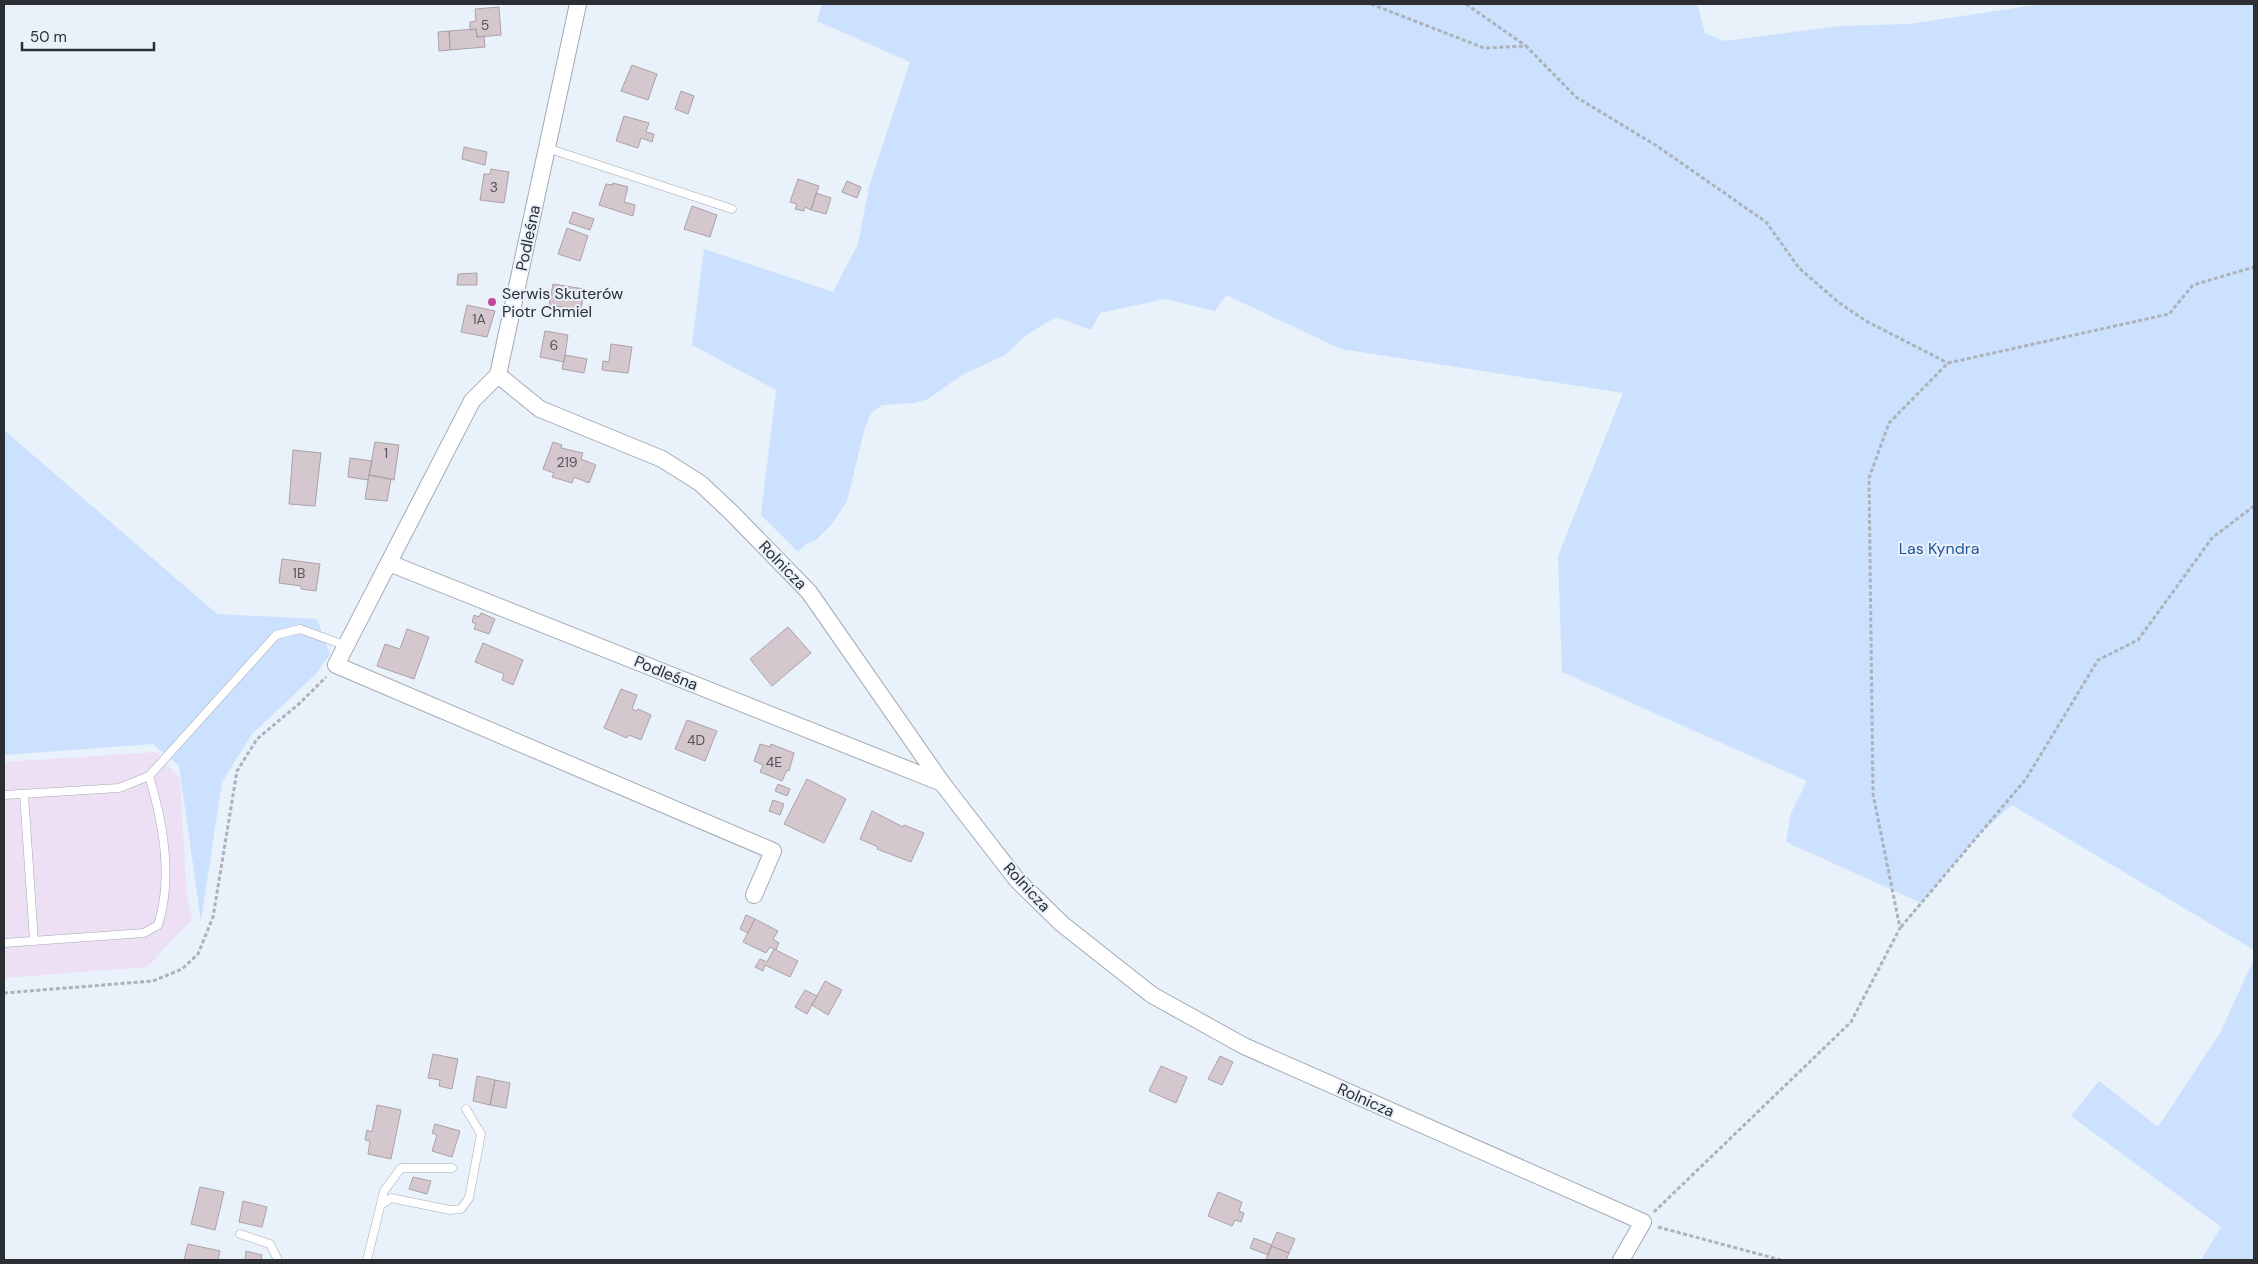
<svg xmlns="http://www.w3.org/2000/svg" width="2258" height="1264" viewBox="0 0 2258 1264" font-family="'DM Sans',sans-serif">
  <rect width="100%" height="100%" fill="#e9f1fb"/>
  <path fill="#eee0f4" d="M156,752L180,779L187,898L192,919L147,967L4,978V762Z"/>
  <path fill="#cce1fe" d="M822,4H1697L1705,33L1724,41L1839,26L1909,24L2042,4H2254V950L2012,805L1980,833L1921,903L1786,842L1791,813L1807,781L1562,672L1558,556L1623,393L1341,349L1226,295L1215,311L1165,299L1100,313L1091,330L1056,317L1025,336L1005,355L962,375L928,399L914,403L882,405L871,413L865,427L847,501L832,524L816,540L806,544L798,552L761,515L776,390L692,345L704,249L833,292L858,244L869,187L910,62L817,21Z
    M4,430L217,614L317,619L330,654L316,674L252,734L222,782L201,921L179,766L153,744L4,755Z
    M2254,959V1260H2201L2221,1227L2071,1116L2099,1081L2158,1127L2220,1033Z"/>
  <path fill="#d4c7cd" stroke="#ada1a6" d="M499,7L501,35L477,37L476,29L470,30V22L476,21L475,9Z
    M476,29L477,37L484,36L485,47L450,50L449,31Z
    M449,31L450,50L439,51L438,32Z
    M632,65L657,74L648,100L621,91Z
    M681,91L694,96L688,114L675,109Z
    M624,116L649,123L646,132L654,134L652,142L641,138L638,148L616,141Z
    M464,147L487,152L485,165L462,159Z
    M491,169L509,172L504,203L480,200L484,174H490Z
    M798,179L819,186L811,210L805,207L804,211L795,209L797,204L790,202Z
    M847,181L861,187L857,198L842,192Z
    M613,183L628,187L624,202L635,205L633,216L599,205L606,184L613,185Z
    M816,193L831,198L826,214L811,210Z
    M692,206L717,215L710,237L684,229Z
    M573,212L594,219L590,230L569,223Z
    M567,228L588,236L580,261L558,254Z
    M477,273V285H457L458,274Z
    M553,284L584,289L581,310L549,305Z
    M467,305L495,311L487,337L461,332Z
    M545,331L568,335L564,362L540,357Z
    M611,344L632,347L628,373L602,370L603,361L609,362Z
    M565,355L587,359L584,373L562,369Z
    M375,442L399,445L394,480L369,475Z
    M553,442L562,445L561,448L583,453L581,459L596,465L589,483L574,477L572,483L552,477L554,473L543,469Z
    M293,450L321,453L315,506L289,504Z
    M350,458L372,461L368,480L348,477Z
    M369,475L391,479L387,501L365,499Z
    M282,559L320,564L316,591L301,589V586L279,583Z
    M481,613L495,619L489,634L474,629L476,624L472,622L474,615L479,617Z
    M788,627L811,653L772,686L750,659Z
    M407,629L429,637L414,679L377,666L385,644L400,649Z
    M483,643L523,660L513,685L502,680L504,674L475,662Z
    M621,689L637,695L632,709L637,711L638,709L651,715L641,740L629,735L627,738L604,728Z
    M687,720L717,731L705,761L675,749Z
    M760,744L770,747L771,744L794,753L789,771L787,770L782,781L760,772L763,765L754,761Z
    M807,779L846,799L824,843L784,824Z
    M778,784L790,789L787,796L775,791Z
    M773,800L784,804L780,815L769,811Z
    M872,811L903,827L904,825L924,833L911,862L877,849L878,847L860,839Z
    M746,915L755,919L748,933L740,929Z
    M755,919L778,931L773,939L779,943L776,950L770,947L766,953L743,942Z
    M774,949L798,961L790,977L765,965L763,971L755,967L760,959L767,962Z
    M825,981L842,990L828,1015L812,1005Z
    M805,990L817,996L807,1014L795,1007Z
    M433,1054L458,1059L452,1089L439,1086L440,1080L428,1078Z
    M1220,1056L1233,1062L1222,1085L1208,1079Z
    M1161,1066L1187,1077L1176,1103L1149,1091Z
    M477,1076L495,1080L490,1105L473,1101Z
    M495,1080L510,1083L506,1108L490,1105Z
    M377,1105L401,1110L391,1159L368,1154L370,1141L365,1140L367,1130L372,1132Z
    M435,1124L460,1131L452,1157L432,1151L437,1135L432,1133Z
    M413,1177L431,1181L427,1194L409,1189Z
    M200,1187L224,1192L215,1230L191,1224Z
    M1218,1192L1242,1202L1239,1211L1244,1213L1241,1222L1235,1220L1232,1226L1208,1216Z
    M243,1201L267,1207L262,1227L239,1222Z
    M1277,1232L1295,1239L1289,1253L1271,1246Z
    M1254,1238L1272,1245L1268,1255L1250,1248Z
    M188,1244L220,1251L218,1260H184Z
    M1271,1246L1289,1253L1286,1260H1266Z
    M246,1251L262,1255L261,1260H245Z"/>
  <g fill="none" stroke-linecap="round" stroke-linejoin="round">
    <defs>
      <path id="lane" d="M547,148L732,209
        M24,794L34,941
        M4,795L119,788L149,776L276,635L300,629L347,646
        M4,943L144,933L158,925C173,879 163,822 149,776
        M381,1205L391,1198L450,1210L461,1209L469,1198L481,1134L466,1109
        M240,1234L270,1244L278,1260
        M367,1260L384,1191L401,1168H452"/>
      <path id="street" d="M578,4L498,375L472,401L336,665L773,851L754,895
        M498,375L540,409L662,459L700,483L731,512L809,592L942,783L1017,880L1062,924L1152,995L1244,1046L1643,1222L1621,1260
        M389,563L942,783"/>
    </defs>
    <use href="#lane" stroke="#a2a9b3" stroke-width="9"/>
    <use href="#street" stroke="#a2a9b3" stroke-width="18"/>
    <path stroke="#acb2ba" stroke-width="3" stroke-dasharray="4 2.5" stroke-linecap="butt" d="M1371,4L1484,48L1526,46L1576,97L1657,146L1766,222L1799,268L1838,302L1866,321L1948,363
      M1466,4L1526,46
      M1901,927L2026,779L2098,660L2138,640L2212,538L2254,506
      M4,993L153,981L182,969L198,954L213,917L237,771L257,739L300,703L326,677
      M1654,1212L1851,1022L1900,928L1873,794L1869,478L1889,423L1948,363L2169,314L2193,285L2254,267
      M1658,1227L1781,1260"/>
    <use href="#lane" stroke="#fff" stroke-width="8"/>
    <use href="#street" stroke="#fff" stroke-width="16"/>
  </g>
  <circle fill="#c34797" stroke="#e9f1fb" stroke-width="2" cx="492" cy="302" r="5"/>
  <g text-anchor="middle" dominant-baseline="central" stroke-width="4" stroke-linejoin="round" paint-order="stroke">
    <g font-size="14" fill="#555459">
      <text x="485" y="25">5</text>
      <text x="494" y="187">3</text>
      <text x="479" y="319">1A</text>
      <text x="554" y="345">6</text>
      <text x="386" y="453">1</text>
      <text x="567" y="462">219</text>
      <text x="299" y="573">1B</text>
      <text x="696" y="740">4D</text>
      <text x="774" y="762">4E</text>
    </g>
    <g font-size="16" fill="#2b2e32" stroke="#e9f1fb">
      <text transform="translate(528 238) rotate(-78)">Podleśna</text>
      <text transform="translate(783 565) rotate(46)">Rolnicza</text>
      <text transform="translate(666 673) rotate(22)">Podleśna</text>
      <text transform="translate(1027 887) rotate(47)">Rolnicza</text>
      <text transform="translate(1366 1100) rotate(24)">Rolnicza</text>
    </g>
    <g font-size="16" fill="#2b2e32" stroke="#e9f1fb" text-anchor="start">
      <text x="502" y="293">Serwis Skuterów<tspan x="502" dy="18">Piotr Chmiel</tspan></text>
    </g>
    <g font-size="16" fill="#235494" stroke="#e9f1fb">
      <text x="1939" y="548">Las Kyndra</text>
    </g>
  </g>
  <rect width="2258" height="1264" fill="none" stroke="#2b2e32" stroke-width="10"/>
  <path d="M22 42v8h132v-8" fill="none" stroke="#2b2e32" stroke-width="2.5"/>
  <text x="30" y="42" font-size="15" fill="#2b2e32" stroke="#e9f1fb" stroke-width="4" paint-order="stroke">50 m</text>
</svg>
